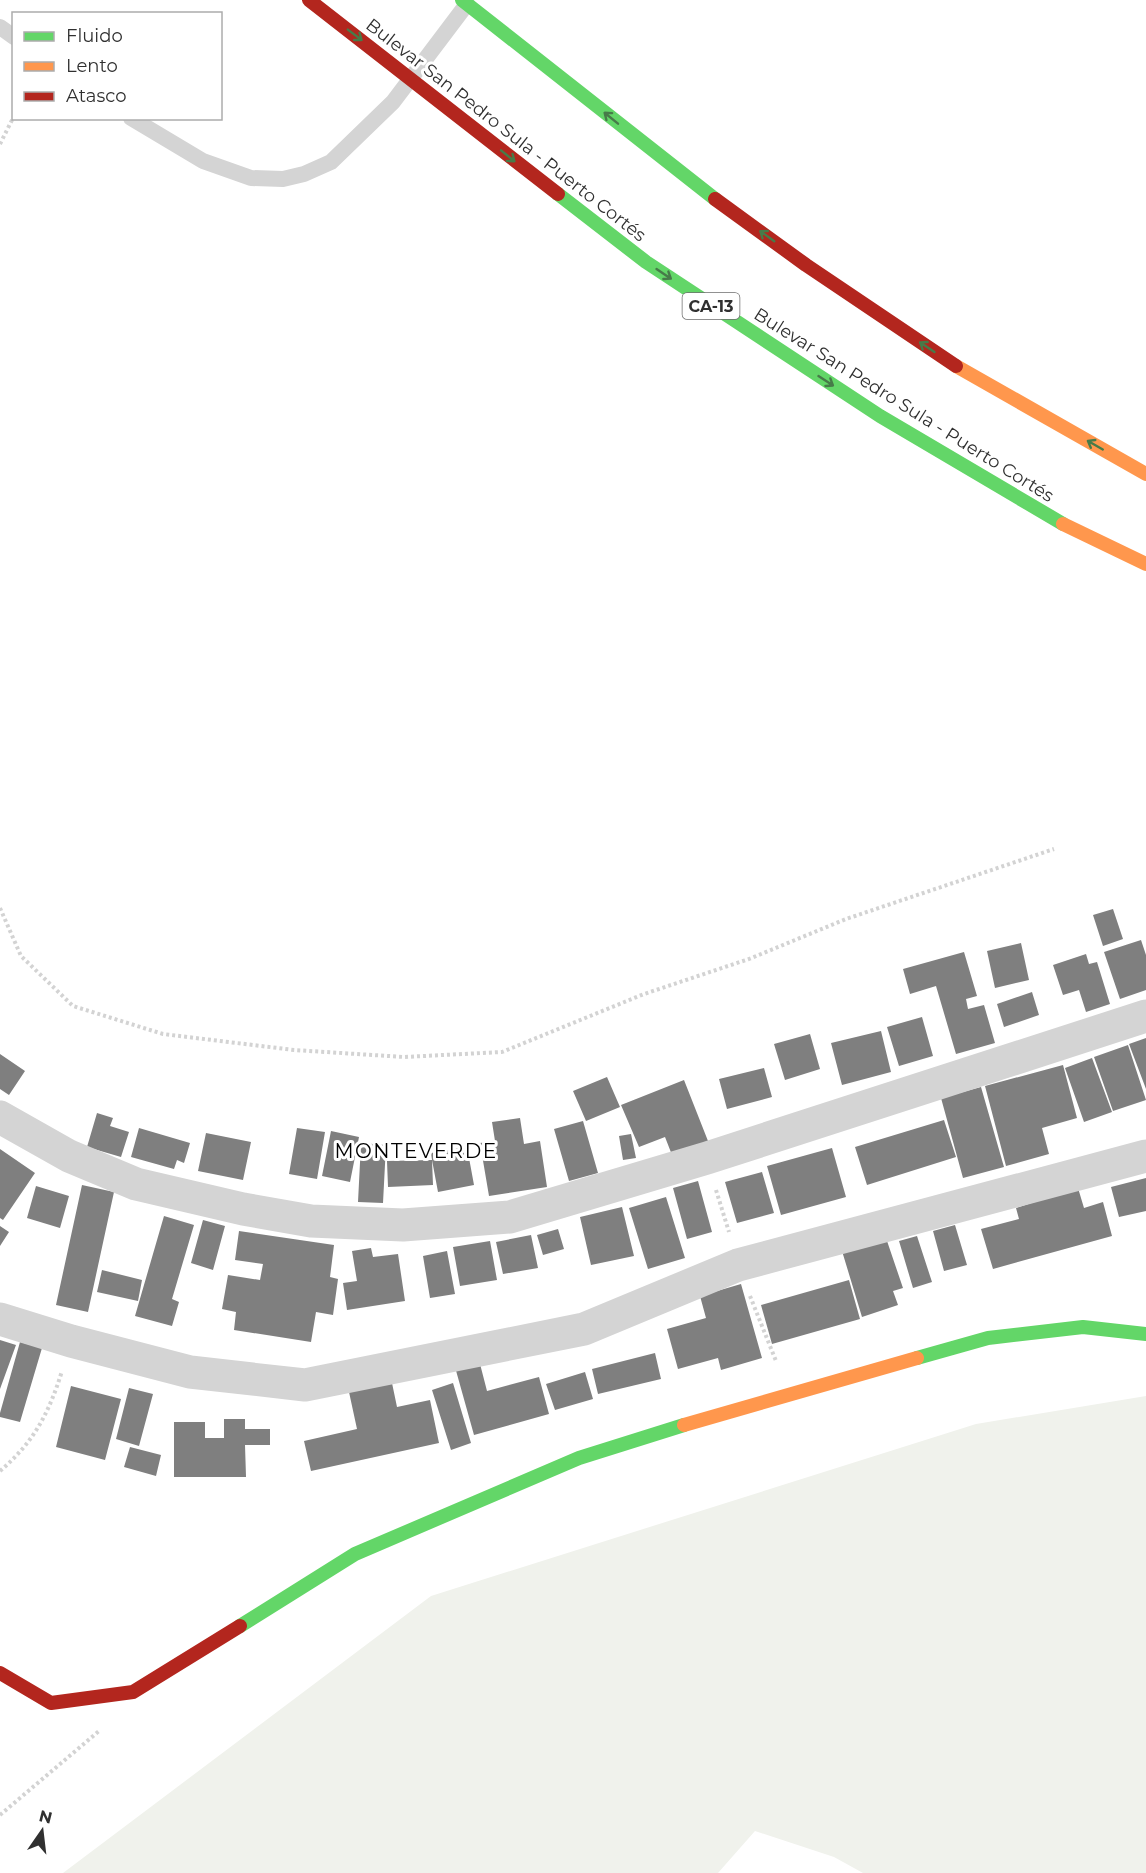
<svg xmlns="http://www.w3.org/2000/svg" width="1146" height="1873" viewBox="0 0 1146 1873" font-family="Montserrat,sans-serif">
  <rect width="100%" height="100%" fill="#fff"/>
  <path fill="#f0f2ec" d="M1146,1396V1873H863L834,1857L755,1831L718,1873H63L431,1596L976,1424Z"/>
  <path fill="#7f7f7f" d="M1113,909L1123,939L1103,946L1093,915Z
    M1141,940L1146,955V990L1120,999L1104,952Z
    M1021,943L1029,980L995,988L987,951Z
    M964,952L977,996L966,999L968,1009L984,1005L995,1043L956,1054L936,986L910,994L903,969Z
    M1086,954L1089,964L1097,962L1110,1004L1086,1012L1079,990L1063,995L1053,965Z
    M1032,992L1039,1015L1004,1027L997,1004Z
    M922,1017L933,1056L899,1066L887,1027Z
    M881,1031L891,1072L842,1085L831,1043Z
    M810,1034L820,1069L785,1080L774,1044Z
    M1146,1038V1089L1129,1044Z
    M1128,1045L1146,1100L1113,1111L1094,1057Z
    M0,1054L25,1071L9,1095L0,1089Z
    M1092,1058L1112,1112L1084,1122L1065,1068Z
    M1063,1065L1077,1118L1042,1128L1049,1154L1006,1166L985,1086Z
    M764,1068L772,1097L727,1109L719,1079Z
    M607,1077L620,1107L586,1121L573,1091Z
    M684,1080L708,1141L672,1155L665,1137L639,1147L621,1105Z
    M981,1087L1004,1167L963,1178L941,1098Z
    M97,1113L113,1118L110,1126L129,1132L121,1157L87,1147Z
    M520,1118L524,1144L540,1141L547,1187L489,1196L480,1143L495,1141L492,1122Z
    M944,1120L956,1157L867,1185L855,1147Z
    M583,1121L598,1173L569,1181L554,1129Z
    M139,1128L190,1143L184,1163L177,1160L174,1169L131,1157Z
    M297,1128L325,1132L317,1179L289,1174Z
    M331,1131L359,1137L350,1182L322,1176Z
    M206,1133L251,1142L243,1180L198,1171Z
    M631,1134L636,1158L623,1160L619,1136Z
    M361,1143L386,1145L383,1203L358,1202Z
    M467,1147L474,1185L438,1192L432,1160L433,1185L388,1187L387,1161L432,1160L431,1153Z
    M832,1148L846,1197L781,1215L767,1166Z
    M0,1149L35,1173L3,1220L0,1218Z
    M762,1172L774,1213L737,1223L725,1182Z
    M1146,1178V1211L1119,1217L1111,1187Z
    M698,1181L712,1232L687,1239L673,1188Z
    M82,1185L114,1192L88,1312L56,1305Z
    M36,1186L69,1196L60,1228L27,1218Z
    M1078,1188L1084,1208L1103,1202L1112,1236L993,1269L981,1229L1019,1219L1016,1208Z
    M666,1197L685,1258L648,1269L629,1208Z
    M622,1207L634,1256L591,1265L580,1217Z
    M164,1216L194,1225L172,1299L179,1302L172,1326L135,1316Z
    M203,1220L225,1226L213,1270L191,1263Z
    M955,1225L967,1265L944,1271L933,1231Z
    M0,1226L9,1232L0,1246Z
    M558,1229L564,1249L543,1255L537,1235Z
    M239,1231L334,1245L330,1277L338,1279L333,1315L316,1312L311,1342L234,1330L236,1312L222,1309L228,1275L260,1280L263,1264L235,1260Z
    M531,1235L538,1268L503,1274L496,1242Z
    M917,1236L932,1282L913,1288L899,1241Z
    M886,1238L903,1288L893,1291L898,1305L862,1317L842,1251Z
    M490,1241L497,1280L460,1286L453,1247Z
    M371,1248L373,1257L398,1254L405,1301L347,1310L343,1283L357,1281L352,1251Z
    M447,1251L455,1294L430,1298L423,1256Z
    M102,1270L142,1280L138,1301L97,1292Z
    M849,1280L860,1319L772,1344L761,1305Z
    M741,1284L762,1358L721,1370L718,1358L678,1369L667,1329L706,1318L700,1296Z
    M0,1340L16,1345L0,1389Z
    M20,1342L42,1348L20,1422L0,1417V1413Z
    M655,1353L661,1379L598,1394L592,1369Z
    M479,1360L487,1391L539,1377L549,1414L474,1435L455,1367Z
    M585,1372L593,1399L555,1410L546,1384Z
    M392,1383L397,1407L430,1400L439,1443L311,1471L304,1441L357,1429L349,1392Z
    M453,1383L471,1443L451,1450L432,1390Z
    M71,1386L121,1399L105,1460L56,1447Z
    M129,1388L153,1394L139,1446L116,1439Z
    M224,1419H245V1429H270V1445H245L246,1477H174V1422H205V1438H224Z
    M130,1447L161,1455L156,1476L124,1467Z"/>
  <g fill="none" stroke-linecap="round" stroke-linejoin="round">
    <path stroke="#d3d3d3" stroke-width="4" stroke-dasharray="3 3" stroke-linecap="butt" d="M0,144L14,116
      M0,908L21,956L73,1006L163,1034L294,1050L404,1057L502,1052L644,994L749,959L846,919L1054,849
      M716,1190L729,1232
      M750,1296L776,1361
      M0,1471C34,1442 49,1413 62,1371
      M0,1815L99,1731"/>
    <path stroke="#d4d4d4" stroke-width="16" d="M0,27L14,37
      M131,118L203,161L251,178L283,179L304,174L331,162L393,102L467,4"/>
    <path stroke="#d4d4d4" stroke-width="33" d="M0,1117L69,1156L136,1184L243,1209L311,1221L403,1225L510,1217L707,1158L1146,1016
      M0,1319L71,1341L190,1372L305,1385L584,1329L738,1265L1146,1156"/>
    <path stroke="#63d668" stroke-width="14" d="M462,0L715,199
      M558,194L646,262L880,416L1063,524
      M917,1358L988,1338L1083,1327L1146,1334
      M240,1626L355,1554L579,1458L684,1425"/>
    <path stroke="#ff974d" stroke-width="14" d="M956,366L1146,474
      M1063,524L1146,564
      M684,1425L917,1358"/>
    <path stroke="#b3261e" stroke-width="14" d="M309,0L558,194
      M715,199L806,265L956,366
      M0,1673L51,1703L133,1692L240,1626"/>
  </g>
  <defs><path id="oneway-shaft" d="M-6 0H5M1.5-3L5.5 0L1.5 3" fill="none" stroke-width="1.6" stroke-linecap="round" stroke-linejoin="round" transform="scale(1.5)"/></defs>
  <g stroke="#477b49">
    <use href="#oneway-shaft" transform="translate(355 35) rotate(37)"/>
    <use href="#oneway-shaft" transform="translate(611 118) rotate(-141)"/>
    <use href="#oneway-shaft" transform="translate(508 156) rotate(39)"/>
    <use href="#oneway-shaft" transform="translate(767 236) rotate(-144)"/>
    <use href="#oneway-shaft" transform="translate(664 274) rotate(34)"/>
    <use href="#oneway-shaft" transform="translate(927 347) rotate(-146)"/>
    <use href="#oneway-shaft" transform="translate(826 381) rotate(33)"/>
    <use href="#oneway-shaft" transform="translate(1095 445) rotate(-150)"/>
  </g>
  <g text-anchor="middle" dominant-baseline="central" stroke-width="6" stroke-linejoin="round" paint-order="stroke">
    <rect fill="#fff" stroke="#6e6e6e" stroke-width="1.5" x="682.5" y="293" width="57" height="26" rx="4.5"/>
    <g font-size="16" font-weight="bold" fill="#303030">
      <text x="711" y="306">CA-13</text>
    </g>
    <g font-size="18" fill="#303030" stroke="#fff">
      <text transform="translate(506 130) rotate(38)">Bulevar San Pedro Sula - Puerto Cortés</text>
      <text transform="translate(904 405) rotate(32)">Bulevar San Pedro Sula - Puerto Cortés</text>
    </g>
    <g font-size="20" letter-spacing="1.5" fill="#000" stroke="#fff">
      <text x="416" y="1151">MONTEVERDE</text>
    </g>
  </g>
  <rect x="12" y="12" width="210" height="108" fill="#ffffff" stroke="#acacac" stroke-width="1.5"/>
  <rect x="24" y="32" width="30" height="9" fill="#63d668" stroke="#acacac" stroke-width="1.5"/>
  <text x="66" y="42" font-size="18" fill="#303030">Fluido</text>
  <rect x="24" y="62" width="30" height="9" fill="#ff974d" stroke="#acacac" stroke-width="1.5"/>
  <text x="66" y="72" font-size="18" fill="#303030">Lento</text>
  <rect x="24" y="92" width="30" height="9" fill="#b3261e" stroke="#acacac" stroke-width="1.5"/>
  <text x="66" y="102" font-size="18" fill="#303030">Atasco</text>
  <g transform="translate(42 1831) rotate(14)" stroke="#ffffff" stroke-width="4.5" paint-order="stroke">
  <path d="M0-4.5L10 22L0 15L-10 22Z" fill="#303030"/>
  <text y="-9" font-size="16" font-weight="bold" text-anchor="middle" fill="#303030">N</text>
  </g>
</svg>
